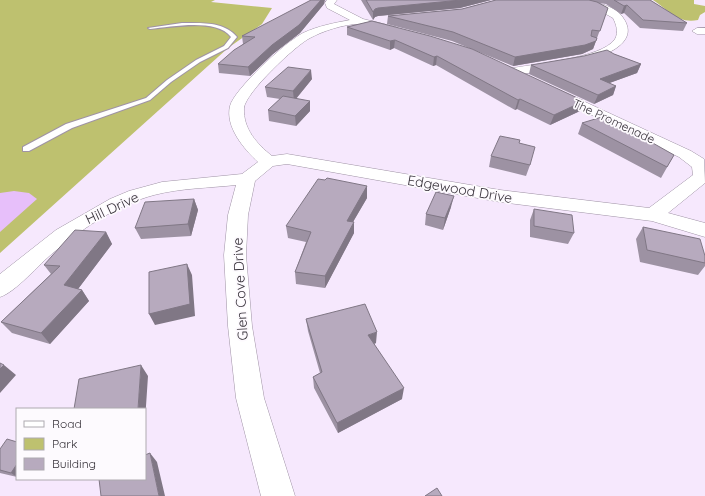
<svg xmlns="http://www.w3.org/2000/svg" width="705" height="496" viewBox="0 0 705 496" font-family="Quicksand,sans-serif">
  <rect width="100%" height="100%" fill="#f6e8fd"/>
  <path fill="#bec16f" d="M0,0H215L211,2L272,8L262,24L228,48L0,253Z
    M653,0H694V4L705,6V12L700,15L698,20C677,24 669,10 653,0Z"/>
  <path fill="#e7bffa" d="M14,191L29,193L37,199L0,232V193Z"/>
  <g fill="none" stroke-linecap="round" stroke-linejoin="round">
    <defs>
      <path id="lane" d="M182,23C201,23 224,21 237,37L228,48L200,62L171,82L150,100L72,128L29,151H23V147L66,124L146,98L167,80L196,60L224,46L231,37C216,18 172,27 150,29L148,28Z"/>
      <path id="street" d="M327,0H337L334,4L363,19L396,27L397,29L392,32C382,30 370,24 359,24C344,24 323,31 310,38C296,45 245,93 244,108C243,129 257,144 272,156L287,154L500,190L649,208L693,175L692,167L679,157L552,96L550,93L552,90L557,89L691,151L704,159L705,183L668,213L705,223V237L652,221L500,202L287,164L273,166L255,181L248,215L246,255L252,326L264,398L295,496H261L236,398L228,326L224,255L228,215L236,185C209,188 181,188 154,195C117,205 83,228 54,252C39,264 16,292 0,297V274L56,230L110,199L129,191L162,182L242,174L258,162C244,149 225,127 230,106C234,89 287,41 303,33C318,26 334,23 350,20L327,8L325,3Z
        M567,0C582,0 610,2 621,15C658,60 533,71 512,76L508,75L506,72L508,69C531,64 602,59 615,39C619,32 616,24 613,18L595,8L568,2Z
        M705,28V34H697L692,31L697,28Z"/>
    </defs>
    <use href="#lane" stroke="#9f93a5" stroke-width="2"/>
    <use href="#street" stroke="#9f93a5" stroke-width="1"/>
    <use href="#lane" fill="#fff" fill-rule="evenodd"/>
    <use href="#street" fill="#fff" fill-rule="evenodd"/>
  </g>
  <path fill="#9d92a3" d="M361,0H491L460,8L378,16L375,17L373,20Z
    M496,0H650L687,23L683,31L640,28L624,13L621,14L606,4L599,3L608,8L593,49L582,54L513,66L452,41L387,24L388,16L462,9Z
    M324,4L300,33L273,54L250,76L219,73L218,64L243,44L242,36Z
    M372,21L580,111L550,125L517,109L515,110L436,65L433,66L394,48L390,50L347,35V27Z
    M614,54L641,64L637,73L609,83L616,86L613,95L594,104L529,74L531,65Z
    M312,79L296,99L310,111L296,126L269,121L268,110L280,99L267,97L265,87Z
    M582,123L674,155L661,178L578,134Z
    M519,143L530,165L526,176L489,167L491,156Z
    M325,180L367,186V198L353,222L354,233L325,288L296,284L295,272L306,242L288,238L286,226Z
    M194,199L198,210L191,236L141,239L135,228Z
    M451,207L443,230L425,225L426,214Z
    M534,209L574,233L568,244L530,237V220Z
    M643,227L705,256V266L698,275L640,262L636,239Z
    M106,232L112,244L78,289L82,290L89,301L50,344L12,333L1,322L51,274L44,265Z
    M306,319L376,343L374,344L402,399L338,433L314,388L313,377L320,373L308,331Z
    M17,442V477L0,473V449Z"/>
  <path fill="#807785" d="M321,0H325L324,4L300,33L273,54L250,76L248,67Z
    M461,0H491L460,8L378,16L375,17L373,20V12L375,9L378,8Z
    M627,5L624,13L621,14L624,6Z
    M395,40L394,48L390,50V41Z
    M596,41L593,49L582,54L513,66L515,57Z
    M437,56L436,65L433,66L434,57Z
    M641,64L637,73L596,88L600,79Z
    M311,70L312,79L294,101L293,91Z
    M616,86L613,95L594,104L598,95Z
    M520,99L517,109L515,110L518,100Z
    M310,101V111L296,126L295,116Z
    M584,101L580,111L550,125L554,115Z
    M367,186V198L347,232V221Z
    M454,196L451,207L443,230L445,218Z
    M194,199L198,210L191,236L188,224Z
    M354,222V233L325,288V276Z
    M106,232L112,244L72,297L64,285Z
    M187,264L192,275L195,316L155,325L149,314Z
    M82,290L89,301L50,344L41,333Z
    M377,332L376,343L368,346V335Z
    M4,365L16,375L0,393V369Z
    M141,365L148,376L145,421V409H138Z
    M404,388L402,399L338,433L337,423Z
    M150,453L157,462L165,496H159Z
    M17,464V477L11,473Z"/>
  <path fill="#b7aabe" stroke="#807785" d="M311,0H321L299,25L272,45L248,67L218,64L234,50L255,37L242,36Z
    M366,0H461L378,8L375,9L373,12Z
    M496,0H589L597,2L608,8L600,31L592,30L591,36L597,38L596,41L585,45L515,57L453,32L388,16L462,9Z
    M614,0H650L687,23L643,20L627,5L624,6Z
    M372,21L430,36L472,49L584,101L554,115L520,99L518,100L437,56L434,57L395,40L390,41L347,27Z
    M607,50L614,54L641,64L600,79L616,86L598,95L531,65L584,56Z
    M288,67L311,70L293,91L265,87Z
    M283,96L310,101L295,116L268,110Z
    M605,116L674,155L667,167L582,123Z
    M500,136L520,140L519,143L535,147L530,165L491,156Z
    M327,178L367,186L347,221L354,222L325,276L295,272L311,232L286,226L318,179L325,180Z
    M436,192L454,196L445,218L426,214Z
    M194,199L188,224L135,228L145,202Z
    M534,209L572,215L574,233L534,226Z
    M643,227L700,239L705,256V263L647,250Z
    M75,230L106,232L64,285L82,290L41,333L1,322L60,266L44,265Z
    M187,264L190,304L149,314V272Z
    M365,304L377,332L368,335L404,388L337,423L313,377L322,372L306,319Z
    M0,363L4,365L0,369Z
    M141,365L138,409H74L79,379Z
    M7,439L17,442V464L11,473L0,470V449Z
    M150,453L159,496H101L99,479H145V455Z
    M437,488L442,496H425Z"/>
  <g text-anchor="middle" dominant-baseline="central" stroke-width="3.5" stroke-linejoin="round" paint-order="stroke">
    <g font-size="12" fill="#37323a" stroke="#fdfafe">
      <text transform="translate(614 121) rotate(25)">The Promenade</text>
    </g>
    <g font-size="14" fill="#37323a" stroke="#fdfafe">
      <text transform="translate(460 189) rotate(10)">Edgewood Drive</text>
      <text transform="translate(112 208) rotate(-25)">Hill Drive</text>
      <text transform="translate(240 289) rotate(-93)">Glen Cove Drive</text>
    </g>
  </g>
  <rect x="16" y="408" width="130" height="72" fill="#fdfafe" stroke="#aeaab0"/>
  <rect x="24" y="421" width="20" height="6" fill="#ffffff" stroke="#aeaab0"/>
  <text x="52" y="428" font-size="12" fill="#37323a">Road</text>
  <rect x="24" y="438" width="20" height="12" fill="#bec16f" stroke="#aeaab0"/>
  <text x="52" y="448" font-size="12" fill="#37323a">Park</text>
  <rect x="24" y="458" width="20" height="12" fill="#b7aabe" stroke="#aeaab0"/>
  <text x="52" y="468" font-size="12" fill="#37323a">Building</text>
</svg>
